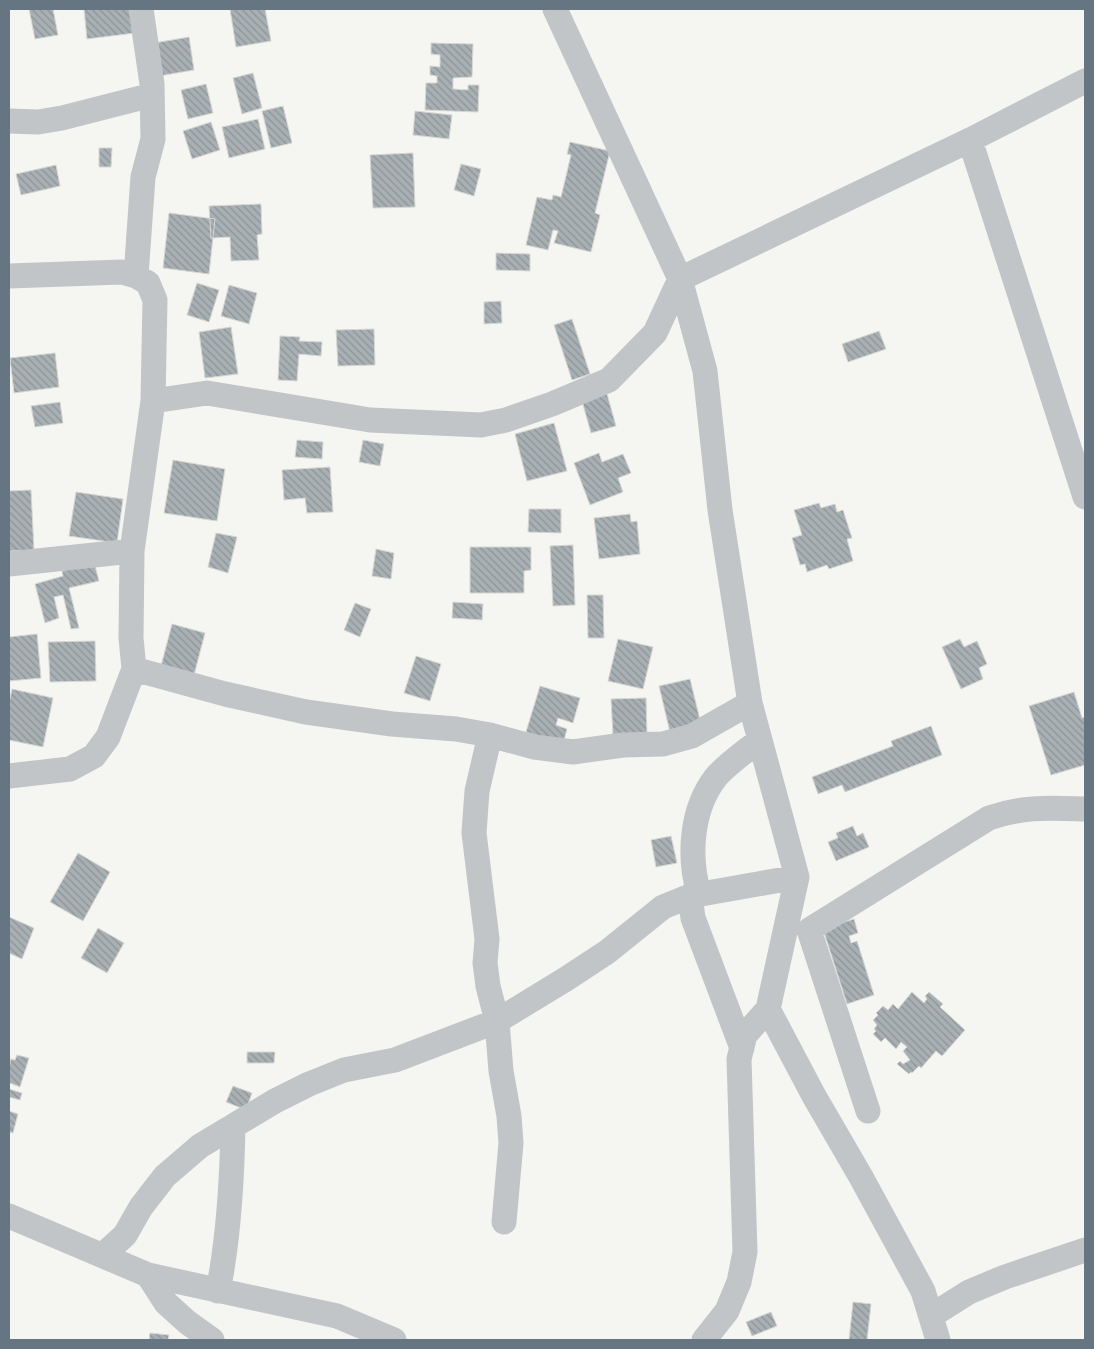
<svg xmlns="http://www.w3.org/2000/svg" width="1094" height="1349" viewBox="0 0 1094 1349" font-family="Cabin,sans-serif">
  <defs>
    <pattern id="building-back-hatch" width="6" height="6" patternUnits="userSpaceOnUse" patternTransform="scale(1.25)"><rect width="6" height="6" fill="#a8b0b4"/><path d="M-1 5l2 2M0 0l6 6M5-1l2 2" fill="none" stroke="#8c9498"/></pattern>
  </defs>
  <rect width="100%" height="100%" fill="#f5f5f2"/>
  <path fill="url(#building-back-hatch)" stroke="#d7d7d4" d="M29,9H53L58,35L35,39Z
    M84,9H132L135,33L87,39Z
    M230,9H265L271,41L236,47Z
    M189,37L194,70L159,76L154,43Z
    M431,43L473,44L472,77L453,78V89L468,90V85H479L478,112L425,110L426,83H437V76L430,75V66L440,67V55L431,54Z
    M253,73L262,108L242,114L233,78Z
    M206,84L213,113L188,119L181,90Z
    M283,106L292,143L271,148L262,111Z
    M415,111L452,115L449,139L413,135Z
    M258,119L265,149L229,158L222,127Z
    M211,122L220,150L192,159L183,131Z
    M570,142L610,151L595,213L600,215L591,252L554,243L558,231L553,230L548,250L526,245L537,197L552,200L553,195L561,197L571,155L567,154Z
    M99,148H112L111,167H99Z
    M413,153L415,207L373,208L370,155Z
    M461,164L481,169L474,196L454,190Z
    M56,165L60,186L21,195L16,174Z
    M261,204L262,234L257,235L259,260L231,261L230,237L211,238L209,206Z
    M169,213L215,219L209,274L163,268Z
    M496,253L530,254V271L496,270Z
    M197,283L219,290L209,322L187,315Z
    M229,285L257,293L249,324L221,316Z
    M501,301L502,323L484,324V302Z
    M572,319L590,374L572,380L554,325Z
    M231,327L238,374L205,378L199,332Z
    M374,329L375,365L338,366L336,330Z
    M879,331L886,349L848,362L842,344Z
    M280,336L300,337L299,341L322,342L321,356L299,354L297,381L278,380Z
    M55,353L59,387L14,393L10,358Z
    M607,394L616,426L591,433L582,401Z
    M60,402L63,423L35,427L31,406Z
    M554,423L567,471L527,481L515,434Z
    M297,440L323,442L322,459L295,457Z
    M363,440L384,444L380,466L359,462Z
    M599,453L602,462L623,454L631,473L618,478L623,492L590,505L574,463Z
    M173,460L225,469L217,521L164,513Z
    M330,467L333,512L307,513L305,498L284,500L282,470Z
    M31,490L34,550L9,551V491Z
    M76,492L123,499L117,543L69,536Z
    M819,503L821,508L835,504L837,512L843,510L852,538L847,539L853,561L829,569L827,565L807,572L805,564L800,565L792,538L802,535L794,510Z
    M529,509H561V533L528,532Z
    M630,514L631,522L637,521L640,554L599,559L594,518Z
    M216,533L237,537L228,573L208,567Z
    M573,545L575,605L553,606L550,546Z
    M470,547H531V570L524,571V593H470Z
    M376,549L394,553L391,579L372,576Z
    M94,562L99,581L69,588L79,628L71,629L63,595L54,597L59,618L45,623L35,584L63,576L62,571Z
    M587,595H603L604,638H588Z
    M453,602L483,604L482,620L452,618Z
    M355,603L371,609L360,637L344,630Z
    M172,624L205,633L194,675L161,666Z
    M37,634L41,678L9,681V637Z
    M618,639L653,647L643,689L608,681Z
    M960,639L964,647L977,641L987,664L979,668L983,679L961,689L942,647Z
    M95,641L96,681L50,682L48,642Z
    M416,656L441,664L430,701L404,693Z
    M690,679L701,724L670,732L659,686Z
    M540,686L580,698L573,723L558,718L556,725L567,729L563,744L526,732Z
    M12,689L53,698L43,747L9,740V703Z
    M1074,692L1082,718L1085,717V765L1051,775L1029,706Z
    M646,698L647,734L613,735L611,699Z
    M931,726L942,755L845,792L842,785L818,794L812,777L893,746L891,741Z
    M853,826L857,836L863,833L869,847L836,861L828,842L838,838L836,833Z
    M671,836L677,863L656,867L651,840Z
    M78,853L110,872L83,921L50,902Z
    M9,917L34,928L22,959L9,953Z
    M854,919L858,933L849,936L851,943L857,941L874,995L847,1004L823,929Z
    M98,928L124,943L107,973L81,958Z
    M912,992L924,1003L927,999L925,996L929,992L943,1004L940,1007L965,1030L942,1056L936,1051L921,1068L919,1066L912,1073L911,1072L909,1074L897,1064L900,1061L903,1064L910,1060L903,1051L907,1047L901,1042L896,1049L885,1038L881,1042L873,1034L876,1031L874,1029L877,1025L873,1020L878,1015L876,1013L883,1006L888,1010L893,1004L898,1009Z
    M247,1052H275L274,1063H247Z
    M17,1055L29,1058L20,1087L10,1083L9,1086V1067L11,1059L15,1060Z
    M233,1086L252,1093L246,1110L226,1102Z
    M9,1089L22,1093L20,1100L9,1097Z
    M9,1111L18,1114L13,1133L9,1132Z
    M853,1302L871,1304L867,1340H849Z
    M771,1312L777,1326L752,1336L746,1322Z
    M150,1333L169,1335L168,1340H149Z"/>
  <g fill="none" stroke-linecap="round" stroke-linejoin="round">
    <path stroke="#c1c5c8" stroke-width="25" d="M555,9L680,279L705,371L720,510L750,703L797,877L768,1009L814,1096L861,1177L923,1291L938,1340
      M9,121L38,122L62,118L152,95
      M970,140L1085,497
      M9,276L122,272L136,276L148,283L155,300L153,401L132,551L131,638L134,669L108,737L94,756L70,769L9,776
      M136,276L143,177L153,139L152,84L141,9
      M153,401L207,393L370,420L481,425L506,420L552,404L609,380L655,333L680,279L970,140L1085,81
      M9,564L132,551
      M134,669L225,694L306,712L392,724L456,729L490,735L534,747L573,752L623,745L663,744L692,736L750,703
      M490,735L477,791L474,833L487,939L485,963L488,986L497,1021L501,1071L509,1116L511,1143L504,1222
      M699,894C688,856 691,809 716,777C727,764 746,751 760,740
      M690,896L693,918L742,1048
      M868,1111L809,930L989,818C1024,806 1049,808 1085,809
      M9,1216L148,1275L337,1316L394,1340
      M103,1255L125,1235L141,1207L165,1176L200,1146L275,1101L309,1084L344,1070L395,1060L497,1021L566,979L607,952L663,907L690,896L797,877
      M148,1275L166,1303L187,1322L212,1340
      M218,1291C229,1237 232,1182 233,1126
      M931,1316L969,1292L1005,1277L1085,1250
      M704,1340L727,1311L739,1282L745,1252L739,1059L745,1035L768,1009"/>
  </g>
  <rect width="1094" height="1349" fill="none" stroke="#657582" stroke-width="20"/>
</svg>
